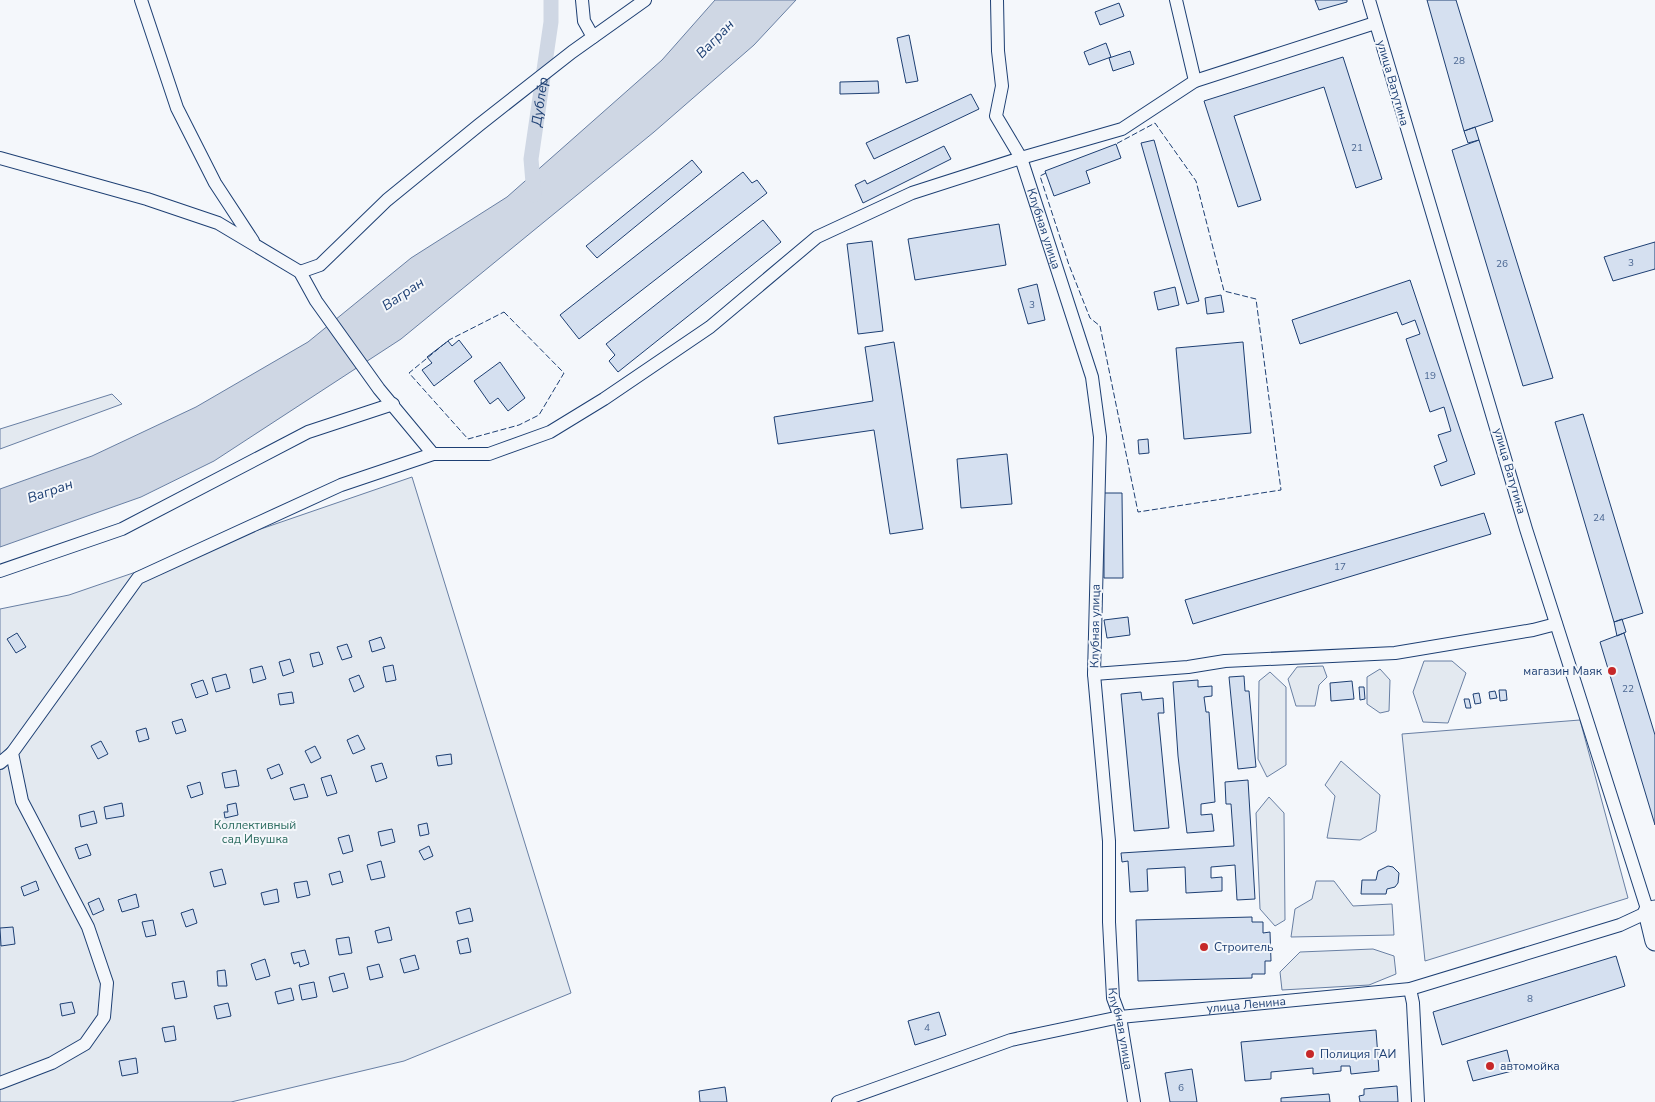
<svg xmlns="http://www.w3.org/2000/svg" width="1655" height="1102" viewBox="0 0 1655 1102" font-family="'Nunito Sans',sans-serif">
  <rect width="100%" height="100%" fill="#f4f7fb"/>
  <path fill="#e3e9f0" stroke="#687fa3" d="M112,394L122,404L0,449V429Z
    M412,477L571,993L404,1061L231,1102H0V609L69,595Z
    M1424,661H1452L1466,673L1448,723L1423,722L1413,692Z
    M1323,666L1327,677L1319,685L1315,706H1296L1288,679L1297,667Z
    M1380,669L1390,680L1389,711L1380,713L1367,704V677Z
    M1270,672L1286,687V765L1267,777L1258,759L1259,681Z
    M1580,720L1628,898L1425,961L1402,734Z
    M1341,761L1380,795L1376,831L1360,840L1327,838L1335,796L1325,785Z
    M1269,797L1284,813L1285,920L1275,926L1260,909L1256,813Z
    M1316,881H1334L1353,906L1392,904L1394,935L1291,937L1295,909L1312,899Z
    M1373,949L1394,956L1396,974L1369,985L1282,990L1280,972L1300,952Z"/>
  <path fill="#cfd7e4" stroke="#687fa3" d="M715,0H796L754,45L654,132L401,339L214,461L141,497L0,547V489L92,456L196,407L308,342L411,258L507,197L662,60Z"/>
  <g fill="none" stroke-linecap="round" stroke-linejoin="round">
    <path stroke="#cfd7e4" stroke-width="15" id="s1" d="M534,195L531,159L551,22V0"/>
  </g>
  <path fill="#d5e0f0" stroke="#1d3f73" d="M1315,0H1347V2L1319,10Z
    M1427,0H1456L1493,121L1464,131Z
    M1119,3L1124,16L1100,25L1095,12Z
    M909,35L918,81L906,83L897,38Z
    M1106,43L1111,57L1089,65L1084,52Z
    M1130,51L1134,64L1113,71L1109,58Z
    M1343,57L1382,179L1356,188L1324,87L1234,116L1261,200L1238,207L1204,101Z
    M878,81L879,93L840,94V82Z
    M971,94L979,109L874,159L866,143Z
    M1475,127L1479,140L1468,143L1464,131Z
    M1154,140L1199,301L1187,304L1141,143Z
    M1479,140L1553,378L1523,386L1452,150Z
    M1116,144L1121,158L1086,171L1090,183L1054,196L1045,171Z
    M944,146L951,159L863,203L855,185L865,180L867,184Z
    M692,160L702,172L597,258L586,246Z
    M743,172L752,183L757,180L767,193L579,339L560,315Z
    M763,220L781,242L618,372L609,361L615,355L606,344Z
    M999,224L1006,265L915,280L908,239Z
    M872,241L883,331L858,334L847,244Z
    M1655,242V269L1613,281L1604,257Z
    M1410,280L1475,474L1441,486L1434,466L1447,461L1438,435L1451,431L1444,407L1430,412L1406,339L1420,334L1415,320L1402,325L1397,312L1300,344L1292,320Z
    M1037,284L1045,320L1028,324L1018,289Z
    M1175,287L1179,305L1158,310L1154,292Z
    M1221,295L1224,312L1207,314L1205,298Z
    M459,340L472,357L434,386L422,370L432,363L427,357L448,341L452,346Z
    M894,342L923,529L890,534L874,430L778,444L774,417L873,401L865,347Z
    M1243,342L1251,433L1184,439L1176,348Z
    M500,362L525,398L508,411L498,398L490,404L474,381Z
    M1583,414L1643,613L1614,622L1555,422Z
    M1148,439L1149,453L1139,454L1138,440Z
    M1007,454L1012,504L961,508L957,459Z
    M1104,493H1122L1123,578H1104Z
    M1484,513L1491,534L1193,624L1185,600Z
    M1128,617L1130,635L1107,638L1104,620Z
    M1622,619L1626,632L1617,636L1614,622Z
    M17,633L26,647L16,653L7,639Z
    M1624,633L1655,735V825L1600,642Z
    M381,637L385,648L372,652L369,641Z
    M347,644L352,657L342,660L337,647Z
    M319,652L323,664L313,667L310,654Z
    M290,659L294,672L283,676L279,662Z
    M393,665L396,680L386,682L383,667Z
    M262,666L266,679L253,683L250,669Z
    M226,674L230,688L216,692L212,678Z
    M359,675L364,687L354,692L349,679Z
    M1244,676L1245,691H1249L1256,767L1238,769L1229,677Z
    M203,680L208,694L196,698L191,684Z
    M1198,680V687L1212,686V696L1204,697L1206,712H1209L1215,802L1201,804V815L1212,814L1214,831L1187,833L1178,756L1173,682Z
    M1352,681L1354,699L1331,701L1330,683Z
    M1359,687H1364L1365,699L1360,700Z
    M1499,690H1506L1507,700L1500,701Z
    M1495,691L1497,698L1490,699L1489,692Z
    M292,692L294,703L280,705L278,694Z
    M1141,692L1142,700L1163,698L1164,713H1158L1169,828L1134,831L1121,694Z
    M1479,693L1481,703L1475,704L1473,694Z
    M1464,699H1469L1471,708H1466Z
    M182,719L186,731L176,734L172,722Z
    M146,728L149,739L139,742L136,731Z
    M358,735L365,749L353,754L347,740Z
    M101,741L108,754L98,759L91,746Z
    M315,746L321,758L311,763L305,751Z
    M451,754L452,764L438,766L436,756Z
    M382,763L387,778L376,782L371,766Z
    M279,764L283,774L271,779L267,769Z
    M236,770L239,786L225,788L222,773Z
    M331,775L337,793L327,796L321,778Z
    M1248,780L1255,899L1237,900L1235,865L1211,867V878L1222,877V891L1186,893L1185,867L1147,869L1148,891L1130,892L1128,861L1122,862L1121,853L1234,846L1231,804H1226L1225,782Z
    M200,782L203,794L191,798L187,786Z
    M304,784L308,797L294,800L290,788Z
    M122,803L124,816L106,819L104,807Z
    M236,803L238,815L225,818L224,812H228L227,805Z
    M94,811L97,823L81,827L79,815Z
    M427,823L429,834L420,836L418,825Z
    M392,829L395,842L381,846L378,832Z
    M349,835L353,851L343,854L338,838Z
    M87,844L91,855L79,859L75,848Z
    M429,846L433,856L424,860L419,851Z
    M381,861L385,877L371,880L367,865Z
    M1388,866L1393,867L1399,873L1398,883L1395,887L1387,889L1386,894H1361L1362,880H1376L1378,871Z
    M222,869L226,884L214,887L210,872Z
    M340,871L343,882L332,885L329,874Z
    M36,881L39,890L24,896L21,887Z
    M307,881L310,895L297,898L294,883Z
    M277,889L279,902L264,905L261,893Z
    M136,894L139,907L122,912L118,900Z
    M99,898L104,910L93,915L88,903Z
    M470,908L473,921L459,924L456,912Z
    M193,909L197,923L186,927L181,913Z
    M1252,917V922H1263V933L1270,932L1271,961H1265V974H1252V978L1138,981L1136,920Z
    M153,920L156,935L146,937L142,922Z
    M13,927L15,944L1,946L0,928Z
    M389,927L392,940L378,943L375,931Z
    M349,937L352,953L339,955L336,939Z
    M468,938L471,952L460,954L457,941Z
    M305,950L309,964L300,967L299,962L294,964L291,953Z
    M415,955L419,969L404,973L400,959Z
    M1616,956L1625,986L1442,1045L1433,1012Z
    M265,959L270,976L256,980L251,964Z
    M379,964L383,977L370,980L367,967Z
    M225,970L227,986H218L217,971Z
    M344,973L348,988L333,992L329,977Z
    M184,981L187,997L175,999L172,983Z
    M314,982L317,997L302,1000L299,985Z
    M291,988L294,1000L278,1004L275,992Z
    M72,1002L75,1013L62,1016L60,1004Z
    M228,1003L231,1016L217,1019L214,1006Z
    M939,1012L946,1035L915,1045L908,1021Z
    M174,1026L176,1040L165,1042L162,1028Z
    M1376,1030L1379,1071L1351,1074L1350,1066H1341V1071L1313,1074V1068L1271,1072V1079L1245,1081L1241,1042Z
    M1507,1050L1512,1071L1473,1081L1467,1061Z
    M136,1058L138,1073L122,1076L119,1061Z
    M1192,1069L1197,1102H1170L1165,1073Z
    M1397,1086L1398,1102H1360L1359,1096L1364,1095V1089Z
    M725,1087L727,1102H700L699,1091Z
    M1329,1094L1330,1102H1281V1098Z"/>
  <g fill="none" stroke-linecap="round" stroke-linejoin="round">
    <defs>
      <g id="street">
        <path d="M141,0L177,108L215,183L253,241"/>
        <path d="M582,0L584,21L593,37"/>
        <path id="s2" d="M997,0L998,51L1002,86L996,116L1021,158L1092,377L1100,437L1094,674L1109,841V922L1113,998L1120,1017L1134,1102"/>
        <path d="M1176,0L1195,81"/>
        <path d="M0,158L147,199L218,223L300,272L316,301L379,389L433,454"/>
        <path d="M300,272L320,265L387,200L479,125L572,52L645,0"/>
        <path d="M0,571L122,529L308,432L393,404"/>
        <path d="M1094,674L1188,667L1225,661L1395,653L1533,630L1556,624"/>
        <path d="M0,763L12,753"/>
        <path d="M1410,989L1413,1003L1418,1102"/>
        <path d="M0,1083L52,1063L85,1044L104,1017L107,983L88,927L22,801L12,753L138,578L341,485L433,454H489L550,432L604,399L710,327L817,237L912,193L1021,158L1122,129L1195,81L1375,23"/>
        <path id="s3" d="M838,1102L1011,1040L1120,1017L1410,989L1620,925L1648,912L1526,529L1369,0"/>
      </g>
      <path id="secondary" d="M1655,910L1648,912L1655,941"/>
    </defs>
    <use href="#street" stroke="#1d3f73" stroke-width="14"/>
    <use href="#secondary" stroke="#1d3f73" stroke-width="21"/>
    <use href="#street" stroke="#f4f7fb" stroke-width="12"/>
    <use href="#secondary" stroke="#f4f7fb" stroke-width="19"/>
    <path stroke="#1d3f73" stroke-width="1" stroke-dasharray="6 2.5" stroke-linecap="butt" d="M1046,173L1040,176L1069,265L1090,318L1100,326L1138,512L1281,490L1256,299L1224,291L1196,181L1155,123L1116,144
      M504,312L564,373L539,415L519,425L468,439L409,373L449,340Z"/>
  </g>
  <g fill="#c62828" stroke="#f4f7fb" stroke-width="2">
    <circle cx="1612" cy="671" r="5"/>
    <circle cx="1204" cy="947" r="5"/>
    <circle cx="1310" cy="1054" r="5"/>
    <circle cx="1490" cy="1066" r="5"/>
  </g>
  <g text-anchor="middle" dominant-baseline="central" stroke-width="4" stroke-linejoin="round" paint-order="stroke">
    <g font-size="10" fill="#4b6792">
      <text x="1459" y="61">28</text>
      <text x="1357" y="148">21</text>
      <text x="1631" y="263">3</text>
      <text x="1502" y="264">26</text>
      <text x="1032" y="305">3</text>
      <text x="1430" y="376">19</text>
      <text x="1599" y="518">24</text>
      <text x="1340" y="567">17</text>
      <text x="1628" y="689">22</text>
      <text x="1530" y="999">8</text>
      <text x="927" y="1028">4</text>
      <text x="1181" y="1088">6</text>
    </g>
    <g font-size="12" fill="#1d3f73" stroke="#f4f7fb">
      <text transform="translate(1393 83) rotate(74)">улица Ватутина</text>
      <text stroke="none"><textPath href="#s2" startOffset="240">Клубная улица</textPath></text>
      <text transform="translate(1510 471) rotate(74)">улица Ватутина</text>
      <text transform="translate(1095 626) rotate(-89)">Клубная улица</text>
      <text stroke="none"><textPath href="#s3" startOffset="422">улица Ленина</textPath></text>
      <text stroke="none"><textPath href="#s2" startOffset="1050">Клубная улица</textPath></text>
    </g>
    <g font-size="12" fill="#1d3f73" stroke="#f4f7fb" text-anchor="start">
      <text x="1602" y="671" text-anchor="end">магазин Маяк</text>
      <text x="1214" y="947">Строитель</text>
      <text x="1320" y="1054">Полиция ГАИ</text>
      <text x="1500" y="1066">автомойка</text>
    </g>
    <g font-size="12" fill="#2c6c60" stroke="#f4f7fb">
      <text x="255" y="825">Коллективный<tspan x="255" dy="14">сад Ивушка</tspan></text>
    </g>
    <g font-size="14" font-style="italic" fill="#1d3f73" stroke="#f4f7fb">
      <text transform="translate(715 39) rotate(-46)">Вагран</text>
      <text stroke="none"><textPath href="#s1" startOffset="94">Дублёр</textPath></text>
      <text transform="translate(403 294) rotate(-34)">Вагран</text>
      <text transform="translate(50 491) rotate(-19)">Вагран</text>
    </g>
  </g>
</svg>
